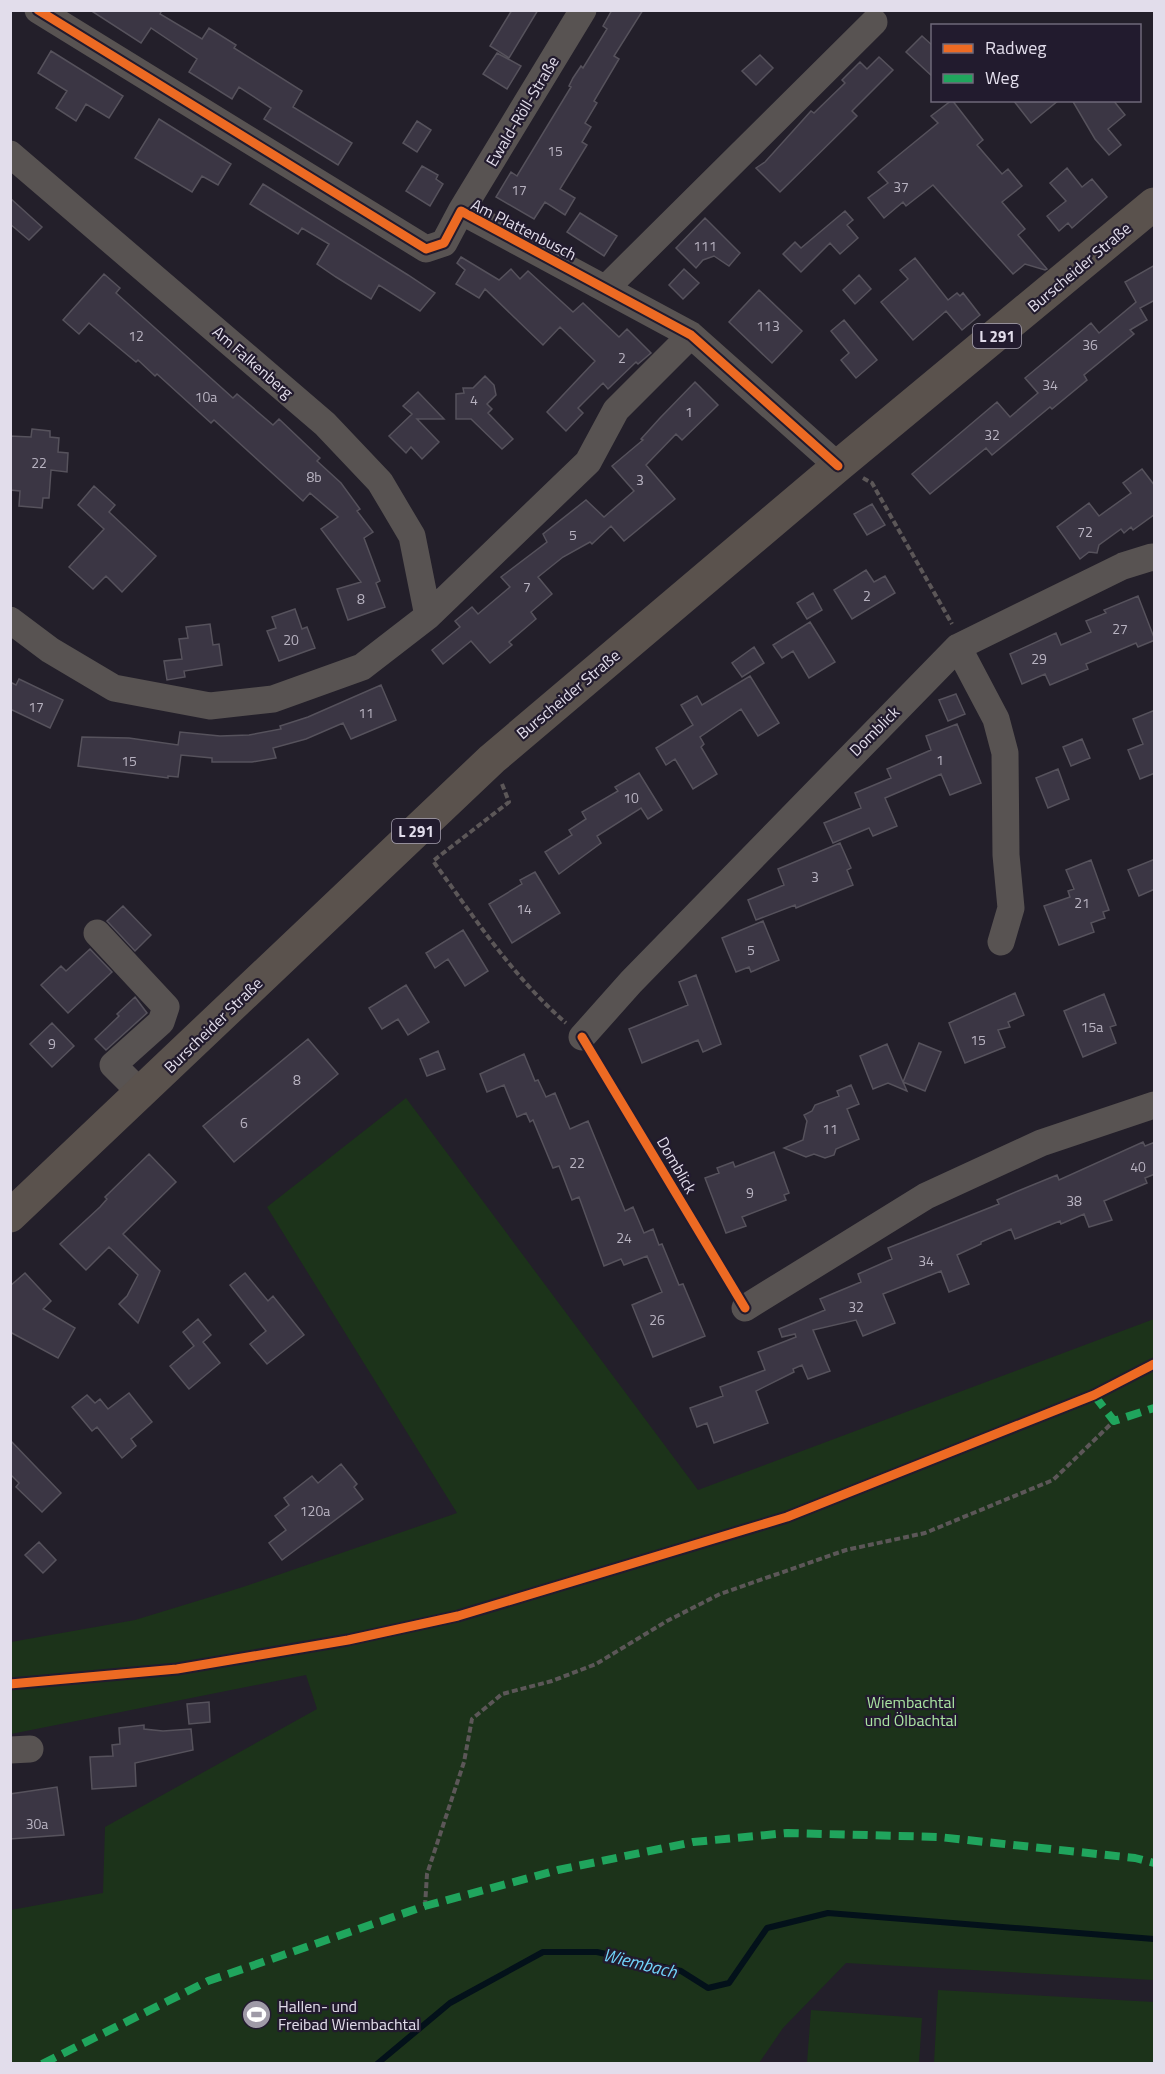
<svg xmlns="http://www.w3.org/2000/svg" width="1165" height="2074" viewBox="0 0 1165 2074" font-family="'Titillium Web',sans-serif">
  <rect width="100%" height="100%" fill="#231f2a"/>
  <path fill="#1c331a" d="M406,1098L698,1490L1154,1319V1980L846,1963L783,2028L759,2063H11V1910L103,1893L105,1827L317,1709L306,1675L11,1734V1642L135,1620L243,1587L457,1513L267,1207Z
    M938,1990L1154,2002V2063H934Z
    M811,2010L922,2018L919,2063H807Z"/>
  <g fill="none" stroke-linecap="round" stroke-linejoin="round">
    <path stroke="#03111a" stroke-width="6" d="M377,2064L450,2003L543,1952H597L681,1971L708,1988L729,1983L767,1928L828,1913L1154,1939"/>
  </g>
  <path fill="#3b3644" stroke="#56525c" stroke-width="1.5" d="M90,10H162L160,14L202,39L209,28L236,45L234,48L302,91L293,107L352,143L338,165L264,119L271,108L239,87L232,99L189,72L197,59L151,28L141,43Z
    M512,10H538L509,58L490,46Z
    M612,10H643L614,56L619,59L594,101L597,103L585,123L591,127L582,142L587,145L560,189L575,198L565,215L545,202L534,219L496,197L511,172L517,176L571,87L569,86L573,78L581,66L583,68L607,29L603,26Z
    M922,36L933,46V77L906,52Z
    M51,51L123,96L109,118L86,104L76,121L56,108L67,91L38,73Z
    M497,53L521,66L507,89L483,74Z
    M760,55L773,68L756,85L742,71Z
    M879,57L893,70L852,111L857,116L780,192L756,168L765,162L811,111L814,113L845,83L842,80L860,62L867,69Z
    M952,100L983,140L977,145L1002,174L1008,169L1022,186L1002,202L1025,229L1018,235L1047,269L1045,270L1025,264L1013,274L933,185L906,206L903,202L884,218L868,198L888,183L878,172L938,123L931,116Z
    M1013,100H1059L1031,123Z
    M1072,100H1113L1125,115L1108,129L1121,145L1109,155L1095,139Z
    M159,119L231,164L218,185L202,176L192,192L135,158Z
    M417,121L431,130L417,152L403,143Z
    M422,166L438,175L436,179L443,184L430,206L406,191Z
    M1067,168L1082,187L1092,179L1107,197L1072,228L1068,223L1059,231L1047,216L1066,201L1050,183Z
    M263,184L408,275L435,293L420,311L379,285L371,299L336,277L317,264L329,244L302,228L298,234L250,204Z
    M10,198L42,227L29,240L10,224Z
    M845,211L853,220L847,225L858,238L840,254L830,243L801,272L783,254L795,242L801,248Z
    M580,213L617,236L604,256L567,232Z
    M705,218L740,253L729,266L714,256L703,260L696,268L676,248Z
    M461,257L499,280L511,269L520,279L528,271L573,312L583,303L619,337L627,329L651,353L638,364L636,362L608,389L603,383L578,408L583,413L566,431L547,412L595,361L560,327L543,345L485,289L479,298L456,284L465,270L457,263Z
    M915,258L948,300L957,293L960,296L963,293L980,315L962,330L946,311L913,340L881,302L908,279L900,270Z
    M1155,265V300L1140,308L1147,320L1130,330L1134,334L1084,375L1087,380L1052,409L1050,407L992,455L986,448L930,494L912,474L997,402L1010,417L1038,393L1025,378L1091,323L1099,333L1136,302L1125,282Z
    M684,269L699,283L683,299L669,285Z
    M104,274L120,288L116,293L233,398L237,394L273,425L279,419L320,458L317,461L341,483L360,509L357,511L373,532L364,538L380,581L376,583L385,607L348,620L337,589L361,582L321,529L338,517L310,493L303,501L214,420L211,423L157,374L155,376L138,360L136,362L89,323L79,334L63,320Z
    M859,275L871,289L855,304L843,290Z
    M759,290L802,331L772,363L729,322Z
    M844,320L877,360L856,378L841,360L849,353L831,331Z
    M485,376L494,385L496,395L487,404L492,409L488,413L513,439L502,449L471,419H456V394L464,393L463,388H473Z
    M695,382L718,405L682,440L676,434L646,465L675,499L624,541L611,526L592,544L590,542L563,557L538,577L552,594L531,612L536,619L509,642L512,645L490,663L471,641L443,664L432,650L460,627L455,621L472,607L478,614L510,587L501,577L547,542L543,534L586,500L604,517L634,491L612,466L643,440L641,439L660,418Z
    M418,392L444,419H417L439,442L422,459L411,447L406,453L389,436L412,414L403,406Z
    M32,429L50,431V437L59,438L58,452L68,453L67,472L51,470L49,498H43L42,508L19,506L20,491L10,490V436L31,437Z
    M1142,469L1155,486V514L1133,530L1131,527L1124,533L1121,529L1099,545L1097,553L1089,552L1080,559L1057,527L1089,503L1099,516L1131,493L1123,483Z
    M94,486L115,505L109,512L156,556L122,592L106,576L93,589L69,567L104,529L78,505Z
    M872,504L885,525L867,535L854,514Z
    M866,570L874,582L885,576L895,593L852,619L834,590Z
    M813,593L822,610L807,619L797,603Z
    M1138,596L1155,640L1138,647L1136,643L1086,664L1088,669L1050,685L1045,674L1022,684L1010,654L1056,633L1061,645L1091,632L1086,621L1106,613L1104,610Z
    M295,609L302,629L307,627L315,648L279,661L267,631L276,628L272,617Z
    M810,622L835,662L809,678L793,651L782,658L773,645Z
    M210,624L213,645L219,644L222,665L184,671L185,677L167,680L164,661L182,659L179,639L188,638L186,627Z
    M754,647L764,663L742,677L732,663Z
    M750,676L779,723L758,736L741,709L700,737L704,744L701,747L717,774L693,789L675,759L666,765L656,748L693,725L681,705L697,696L702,705Z
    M19,679L63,700L50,728L10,709V682L16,685Z
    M381,685L396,720L351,739L343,723L306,739L273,748L276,758L252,762H212V758L181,755L178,777L168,776V778L78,766L82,737L129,738L178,745L180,732L220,736L249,735L281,729L280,726L308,717Z
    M956,694L965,714L948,721L939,700Z
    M1155,710V773L1140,779L1128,750L1143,744L1133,719Z
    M957,724L981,783L950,795L941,774L885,798L897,826L873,836L869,828L833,843L824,823L861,808L855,793L891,778L887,769L931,750L926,736Z
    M1082,739L1090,758L1071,766L1063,747Z
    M1058,769L1069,799L1048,808L1036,778Z
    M639,773L662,810L648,819L641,808L597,836L601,843L559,874L545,852L572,835L569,830L586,819L582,812L618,791L615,787Z
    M840,843L851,868L847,870L853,885L796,908L795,905L756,920L748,900L784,885L778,869Z
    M1155,859V889L1139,896L1128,870Z
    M1091,860L1109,910L1103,912L1105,918L1091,923L1094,932L1059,945L1044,906L1070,897L1068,891L1074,889L1066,870Z
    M535,872L560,913L512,943L489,904L522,884L520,880Z
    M123,906L151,935L135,951L107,921Z
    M763,921L779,960L751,972L749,967L736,972L722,938Z
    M463,930L488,971L465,986L448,959L435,968L426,953Z
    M90,949L112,972L68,1013L41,985L61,966L66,971Z
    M696,975L721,1044L703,1052L698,1040L642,1063L629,1029L688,1005L679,982Z
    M406,985L429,1022L408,1035L398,1019L382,1029L369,1008Z
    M1015,993L1024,1015L1008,1022L1010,1027L998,1030L1005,1047L965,1063L949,1023Z
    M1104,994L1116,1025L1110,1027L1116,1043L1083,1057L1064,1011Z
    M135,997L147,1013L106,1050L95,1039L119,1016L117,1014Z
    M52,1023L74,1046L52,1067L30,1044Z
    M308,1039L338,1074L234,1162L203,1126Z
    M919,1043L941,1052L925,1091L903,1082L907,1091L888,1083L873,1089L860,1056L887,1044L903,1082Z
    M438,1051L445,1069L427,1076L420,1059Z
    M524,1054L535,1081L538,1080L546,1097L555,1093L570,1129L588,1121L625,1211L633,1207L644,1233L653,1229L659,1245L662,1244L679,1285L683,1284L705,1336L653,1357L632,1305L662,1292L647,1256L624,1265L621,1259L604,1266L579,1197L572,1200L559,1166L553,1168L533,1120L530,1122L526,1113L517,1117L504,1085L487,1092L480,1074Z
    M851,1085L859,1104L847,1109L859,1139L836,1149L834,1155L825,1158L814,1154L806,1157L784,1148L803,1140L807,1121L804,1115L812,1111L815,1105L839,1096L837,1091Z
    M1143,1142L1145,1146L1155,1142V1174L1145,1178L1147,1183L1104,1201L1112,1220L1089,1227L1084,1214L1061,1224L1060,1221L1015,1239L1011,1229L981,1242V1244L957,1255L969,1284L949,1292L941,1271L883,1294L895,1323L863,1336L856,1320L813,1330L830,1371L808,1379L802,1365L793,1369L794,1372L756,1391L768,1423L714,1443L707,1423L697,1427L690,1408L723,1396L720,1387L765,1370L758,1352L796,1337L795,1334L782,1337L779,1329L825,1310L820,1299L861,1282L858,1274L892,1259L888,1248L999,1204L997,1200L1018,1191L1057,1175L1059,1180Z
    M774,1152L789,1193L784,1195L786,1200L742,1217L746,1226L726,1233L705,1178L719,1173L717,1168L733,1162L735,1167Z
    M149,1154L176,1182L123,1234L160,1271L138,1323L119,1304L127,1296L138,1275L109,1247L86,1270L60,1244L100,1207L107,1199L105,1197Z
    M25,1273L51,1301L43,1309L75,1328L58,1358L10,1332V1286Z
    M245,1273L268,1301L273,1296L304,1335L267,1364L250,1344L266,1331L230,1285Z
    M198,1319L211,1335L203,1342L220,1363L189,1389L170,1366L194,1346L183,1332Z
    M129,1393L152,1422L131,1439L136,1446L122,1458L97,1427L92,1431L72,1407L87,1395L95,1403L100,1399L108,1409Z
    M10,1440L61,1493L42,1512L16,1487L19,1483L10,1474Z
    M341,1464L357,1484L354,1487L363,1499L282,1560L269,1543L286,1530L275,1516L289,1505L284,1498L312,1476L318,1483Z
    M39,1542L56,1560L43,1573L25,1555Z
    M209,1702L210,1722L189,1724L187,1704Z
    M144,1725V1729L163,1731L191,1729L193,1750L135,1763L136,1786L92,1789L90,1757L113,1756L112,1745L120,1744L119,1728Z
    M57,1787L64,1835L10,1839V1794Z"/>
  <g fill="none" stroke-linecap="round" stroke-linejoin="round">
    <path stroke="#5c5758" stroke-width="4" stroke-dasharray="6 3" stroke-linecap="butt" d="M863,478L872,483L952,624
      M502,784L509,802L433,861C474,917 513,977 566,1023
      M425,1906L427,1874L464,1762L472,1719L502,1694L552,1681L596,1664L667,1621L720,1594L846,1550L925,1533L1053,1480L1114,1421"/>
    <path stroke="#585352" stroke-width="27" d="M38,10L426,249L444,243L461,211L691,335L838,466
      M10,154L325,424L380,482L412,536L428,616
      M461,211L583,10
      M606,288L874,22
      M10,620L50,650L114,688L210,706L273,699L362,667L428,616L588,462L616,410L691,335
      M958,647L996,719L1005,753L1006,855L1011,908L1001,942
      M97,933L166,1007L161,1022L113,1065L141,1093
      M582,1037L631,982L958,647L1123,566L1152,557L1154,558
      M745,1308L926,1196L1041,1143L1154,1105
      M10,1750L30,1749"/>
    <path stroke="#5a524d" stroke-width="33" d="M10,1216L492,759L838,466L1154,204"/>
    <path stroke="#20a55d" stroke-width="8" stroke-dasharray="15 8" stroke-linecap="butt" d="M1094,1395L1114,1421L1154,1408
      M42,2064L208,1981L425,1906L558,1870L693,1842L787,1833L939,1837L1135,1858L1154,1863"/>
    <defs>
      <path id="cycleway" d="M38,10L426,249L444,243L461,211L691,335L838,466
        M582,1037L745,1308
        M10,1684L177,1669L348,1640L458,1616L787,1517L1094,1395L1154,1364"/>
    </defs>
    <use href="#cycleway" stroke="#221b2e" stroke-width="13"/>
    <use href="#cycleway" stroke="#ed6a23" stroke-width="9"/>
  </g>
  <defs>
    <symbol id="stadium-disc" viewBox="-11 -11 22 22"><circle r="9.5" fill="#9f9aa7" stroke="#221b2e"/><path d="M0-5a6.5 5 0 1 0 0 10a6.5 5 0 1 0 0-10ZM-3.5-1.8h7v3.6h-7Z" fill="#fff"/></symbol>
  </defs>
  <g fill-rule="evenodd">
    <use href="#stadium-disc" x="240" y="1998" width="33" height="33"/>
  </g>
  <g text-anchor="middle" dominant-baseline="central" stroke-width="4.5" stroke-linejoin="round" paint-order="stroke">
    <g font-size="14" fill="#b8b3c1">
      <text x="555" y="150">15</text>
      <text x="901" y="186">37</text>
      <text x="519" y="189">17</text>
      <text x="705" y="245">111</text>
      <text x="768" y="325">113</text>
      <text x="136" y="335">12</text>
      <text x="1090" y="344">36</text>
      <text x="622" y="357">2</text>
      <text x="1050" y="384">34</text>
      <text x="206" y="396">10a</text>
      <text x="474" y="399">4</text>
      <text x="689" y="411">1</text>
      <text x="992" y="434">32</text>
      <text x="39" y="462">22</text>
      <text x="314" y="476">8b</text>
      <text x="640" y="479">3</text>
      <text x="1085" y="531">72</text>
      <text x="573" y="534">5</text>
      <text x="527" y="586">7</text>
      <text x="867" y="595">2</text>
      <text x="361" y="598">8</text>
      <text x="1120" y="628">27</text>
      <text x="291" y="639">20</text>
      <text x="1039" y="658">29</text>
      <text x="36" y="706">17</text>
      <text x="366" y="712">11</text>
      <text x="940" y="759">1</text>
      <text x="129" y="760">15</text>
      <text x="631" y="797">10</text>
      <text x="815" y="876">3</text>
      <text x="1082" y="902">21</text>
      <text x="524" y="908">14</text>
      <text x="751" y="949">5</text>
      <text x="1092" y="1026">15a</text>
      <text x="978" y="1039">15</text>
      <text x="52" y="1043">9</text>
      <text x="297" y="1079">8</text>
      <text x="244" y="1122">6</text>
      <text x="830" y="1128">11</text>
      <text x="577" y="1162">22</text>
      <text x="1138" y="1166">40</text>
      <text x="750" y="1192">9</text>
      <text x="1074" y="1200">38</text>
      <text x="624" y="1237">24</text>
      <text x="926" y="1260">34</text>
      <text x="856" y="1306">32</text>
      <text x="657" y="1319">26</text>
      <text x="315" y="1510">120a</text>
      <text x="37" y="1823">30a</text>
    </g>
    <g fill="#221b2e" stroke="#a8a3b2" stroke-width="1.5">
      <rect x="973" y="324" width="48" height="24" rx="4.5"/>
      <rect x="392" y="819" width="48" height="24" rx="4.5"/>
    </g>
    <g font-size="15" font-weight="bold" fill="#e2ddeb">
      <text x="997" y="336">L 291</text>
      <text x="416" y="831">L 291</text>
    </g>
    <g font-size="16" fill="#e2ddeb" stroke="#221b2e">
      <text transform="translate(522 111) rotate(-59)">Ewald-Röll-Straße</text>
      <text transform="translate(524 229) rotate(27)">Am Plattenbusch</text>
      <text transform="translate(1079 267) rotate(-40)">Burscheider Straße</text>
      <text transform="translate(253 362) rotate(41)">Am Falkenberg</text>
      <text transform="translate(568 694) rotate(-40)">Burscheider Straße</text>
      <text transform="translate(874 731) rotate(-45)">Domblick</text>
      <text transform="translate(213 1025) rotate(-44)">Burscheider Straße</text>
      <text transform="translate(677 1165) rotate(60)">Domblick</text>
    </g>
    <g font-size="16" fill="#aae4a2" stroke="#221b2e">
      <text x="911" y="1702">Wiembachtal<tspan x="911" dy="18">und Ölbachtal</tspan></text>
    </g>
    <g font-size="16" fill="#e2ddeb" stroke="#221b2e" text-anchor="start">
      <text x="278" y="2006">Hallen- und<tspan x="278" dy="18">Freibad Wiembachtal</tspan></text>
    </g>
    <g font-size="18" font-style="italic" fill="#71d4fa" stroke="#221b2e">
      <text transform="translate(640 1963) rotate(14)">Wiembach</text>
    </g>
  </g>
  <rect width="1165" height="2074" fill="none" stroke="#e2ddeb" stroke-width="24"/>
  <rect x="931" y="24" width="210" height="78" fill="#221b2e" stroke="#6f697a" stroke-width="1.5"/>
  <rect x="943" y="44" width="30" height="9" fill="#ed6a23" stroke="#6f697a" stroke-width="1.5"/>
  <text x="985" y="54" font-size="18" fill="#e2ddeb">Radweg</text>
  <rect x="943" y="74" width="30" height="9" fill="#20a55d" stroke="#6f697a" stroke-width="1.5"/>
  <text x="985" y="84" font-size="18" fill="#e2ddeb">Weg</text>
</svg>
